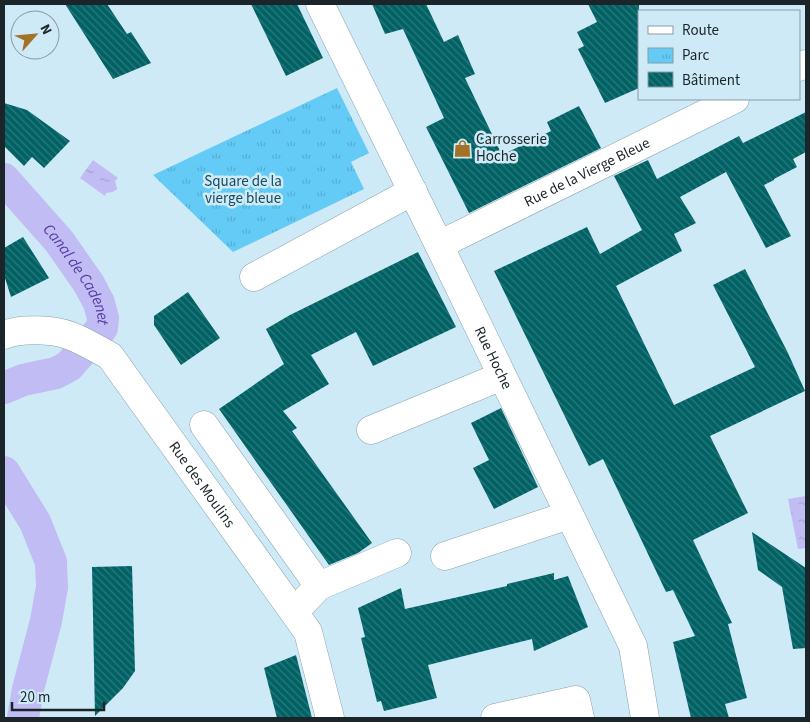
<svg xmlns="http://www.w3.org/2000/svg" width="810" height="722" viewBox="0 0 810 722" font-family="'Source Sans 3',sans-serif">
  <defs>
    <pattern id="park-tufts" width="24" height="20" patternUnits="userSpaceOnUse" patternTransform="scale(1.25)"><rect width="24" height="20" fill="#63cbf6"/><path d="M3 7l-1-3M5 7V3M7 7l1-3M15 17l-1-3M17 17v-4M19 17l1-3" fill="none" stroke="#55aed3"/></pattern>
    <pattern id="water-ripples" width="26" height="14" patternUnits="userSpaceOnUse" patternTransform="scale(1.25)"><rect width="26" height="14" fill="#c1bcf3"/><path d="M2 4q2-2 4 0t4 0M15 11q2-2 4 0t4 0" fill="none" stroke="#a5a1d0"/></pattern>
    <pattern id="building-back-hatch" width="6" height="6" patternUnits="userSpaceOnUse" patternTransform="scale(1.25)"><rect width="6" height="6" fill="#006264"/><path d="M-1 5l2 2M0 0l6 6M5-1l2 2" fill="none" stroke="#2e797b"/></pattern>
  </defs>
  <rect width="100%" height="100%" fill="#cfeaf7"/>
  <path fill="url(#park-tufts)" d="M337,88L369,153L351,162L364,189L233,252L153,175Z"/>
  <path fill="url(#water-ripples)" d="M93,160L118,178L115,181L117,189L113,192L106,193L105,196L80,178Z
    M806,496V548L798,549L788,499Z"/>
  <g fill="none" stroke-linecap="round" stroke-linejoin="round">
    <g stroke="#c1bcf3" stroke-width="32">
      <path id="s1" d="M4,179L59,241L89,284L99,303L103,318L102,328L69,366L56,373L23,380L4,388"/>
      <path d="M4,472L35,522L51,562L52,587L46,621L28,689L23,718"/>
    </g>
  </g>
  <path fill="url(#building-back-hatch)" d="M65,4H107L127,34L131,32L151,63L113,79Z
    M251,4H297L323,58L286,76Z
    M372,4H426L444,42L458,35L475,74L465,78L502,155L551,131L547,122L579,106L601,148L469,213L426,127L444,118L403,29L385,34Z
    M588,4H639V88L605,103L578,49L584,46L577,32L597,22Z
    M4,103L27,110L70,141L44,168L32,157L24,166L4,146Z
    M806,112V152L793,159L797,167L774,179V180L764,185L791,236L766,248L726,172L680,197L696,223L674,234L682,251L616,286L674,405L755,367L713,285L745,269L788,353L805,391L710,436L748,513L693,540L732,623L728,624L747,698L725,704L729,718H691L673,642L695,636L673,590L666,592L603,459L589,466L494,271L587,227L600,254L642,230L614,176L648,160L657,179L739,136L743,143Z
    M23,237L49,278L11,297L4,275V248Z
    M418,252L456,327L373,366L356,332L311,355L329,384L283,411L297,428L292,431L372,543L358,553L329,565L219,409L284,364L266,329L290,315Z
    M188,292L220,338L181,365L154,325V316Z
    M501,408L538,487L494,509L473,468L489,460L471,423Z
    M752,532L806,568V648L793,649L782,587L758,570Z
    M132,566L135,671L123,688L95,716L92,567Z
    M554,573V580L568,576L588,627L534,651L532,639L428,665L437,698L384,711L381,701L377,702L361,638L365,637L358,608L401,588L405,609L507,586V584Z
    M296,655L312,718H277L264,668Z"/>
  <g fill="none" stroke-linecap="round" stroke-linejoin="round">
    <defs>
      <g id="minor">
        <path id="s2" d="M320,4L439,245L633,646L645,718"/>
        <path d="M799,67L806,64"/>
        <path id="s3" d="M439,245L735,99"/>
        <path d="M254,277L413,191"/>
        <path id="s4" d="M4,335C20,328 54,329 71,336C84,341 97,349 110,356L308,632L330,718"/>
        <path d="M204,425L319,586L294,612"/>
        <path d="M371,430L502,376"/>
        <path d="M445,556L569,515"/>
        <path d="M319,586L397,553"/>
        <path d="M495,718L576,700L580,718"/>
      </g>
    </defs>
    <use href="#minor" stroke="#89a3af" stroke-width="29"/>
    <use href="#minor" stroke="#fff" stroke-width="28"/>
  </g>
  <defs>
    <symbol id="shop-bare" viewBox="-9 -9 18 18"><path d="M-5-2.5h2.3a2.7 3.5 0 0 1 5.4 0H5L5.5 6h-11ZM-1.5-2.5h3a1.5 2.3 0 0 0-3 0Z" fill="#a27226" stroke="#cfeaf7" stroke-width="2.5" paint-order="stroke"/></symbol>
  </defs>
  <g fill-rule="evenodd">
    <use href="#shop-bare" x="450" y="136" width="25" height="25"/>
  </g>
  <g text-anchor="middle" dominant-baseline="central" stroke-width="5" stroke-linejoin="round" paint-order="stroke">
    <g font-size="15" fill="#1a2429" stroke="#cfeaf7" text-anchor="start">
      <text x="476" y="139">Carrosserie<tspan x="476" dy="17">Hoche</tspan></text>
    </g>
    <g font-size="15" fill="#1a2429" stroke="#cfeaf7">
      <text stroke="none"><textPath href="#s3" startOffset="165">Rue de la Vierge Bleue</textPath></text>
      <text stroke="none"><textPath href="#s2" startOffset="394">Rue Hoche</textPath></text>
      <text stroke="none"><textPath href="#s4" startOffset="270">Rue des Moulins</textPath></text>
    </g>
    <g font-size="15" fill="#174b5f" stroke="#cfeaf7">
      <text x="243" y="181">Square de la<tspan x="243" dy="17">vierge bleue</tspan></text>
    </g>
    <g font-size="16" font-style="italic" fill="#543da4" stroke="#cfeaf7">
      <text stroke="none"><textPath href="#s1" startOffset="121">Canal de Cadenet</textPath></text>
    </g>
  </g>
  <rect width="810" height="722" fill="none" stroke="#1a2429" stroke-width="10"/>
  <rect x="638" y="10" width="162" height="90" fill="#cfeaf7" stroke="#879ba5"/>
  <rect x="648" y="26" width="25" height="8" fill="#ffffff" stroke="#879ba5"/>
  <text x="682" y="35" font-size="15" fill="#1a2429">Route</text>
  <rect x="648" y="48" width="25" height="15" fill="url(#park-tufts)" stroke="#879ba5"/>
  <text x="682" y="60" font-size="15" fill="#1a2429">Parc</text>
  <rect x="648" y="72" width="25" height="15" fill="url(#building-back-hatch)" stroke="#879ba5"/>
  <text x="682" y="85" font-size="15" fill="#1a2429">Bâtiment</text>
  <g transform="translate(35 35) rotate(63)"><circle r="24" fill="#cfeaf7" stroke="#879ba5"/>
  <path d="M0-4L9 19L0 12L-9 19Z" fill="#a27226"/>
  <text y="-8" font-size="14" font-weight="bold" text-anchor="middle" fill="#1a2429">N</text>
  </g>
  <path d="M12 702v8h92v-8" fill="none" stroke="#1a2429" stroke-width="2.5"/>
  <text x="20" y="702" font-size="15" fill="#1a2429" stroke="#cfeaf7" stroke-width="4" paint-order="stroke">20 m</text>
</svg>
